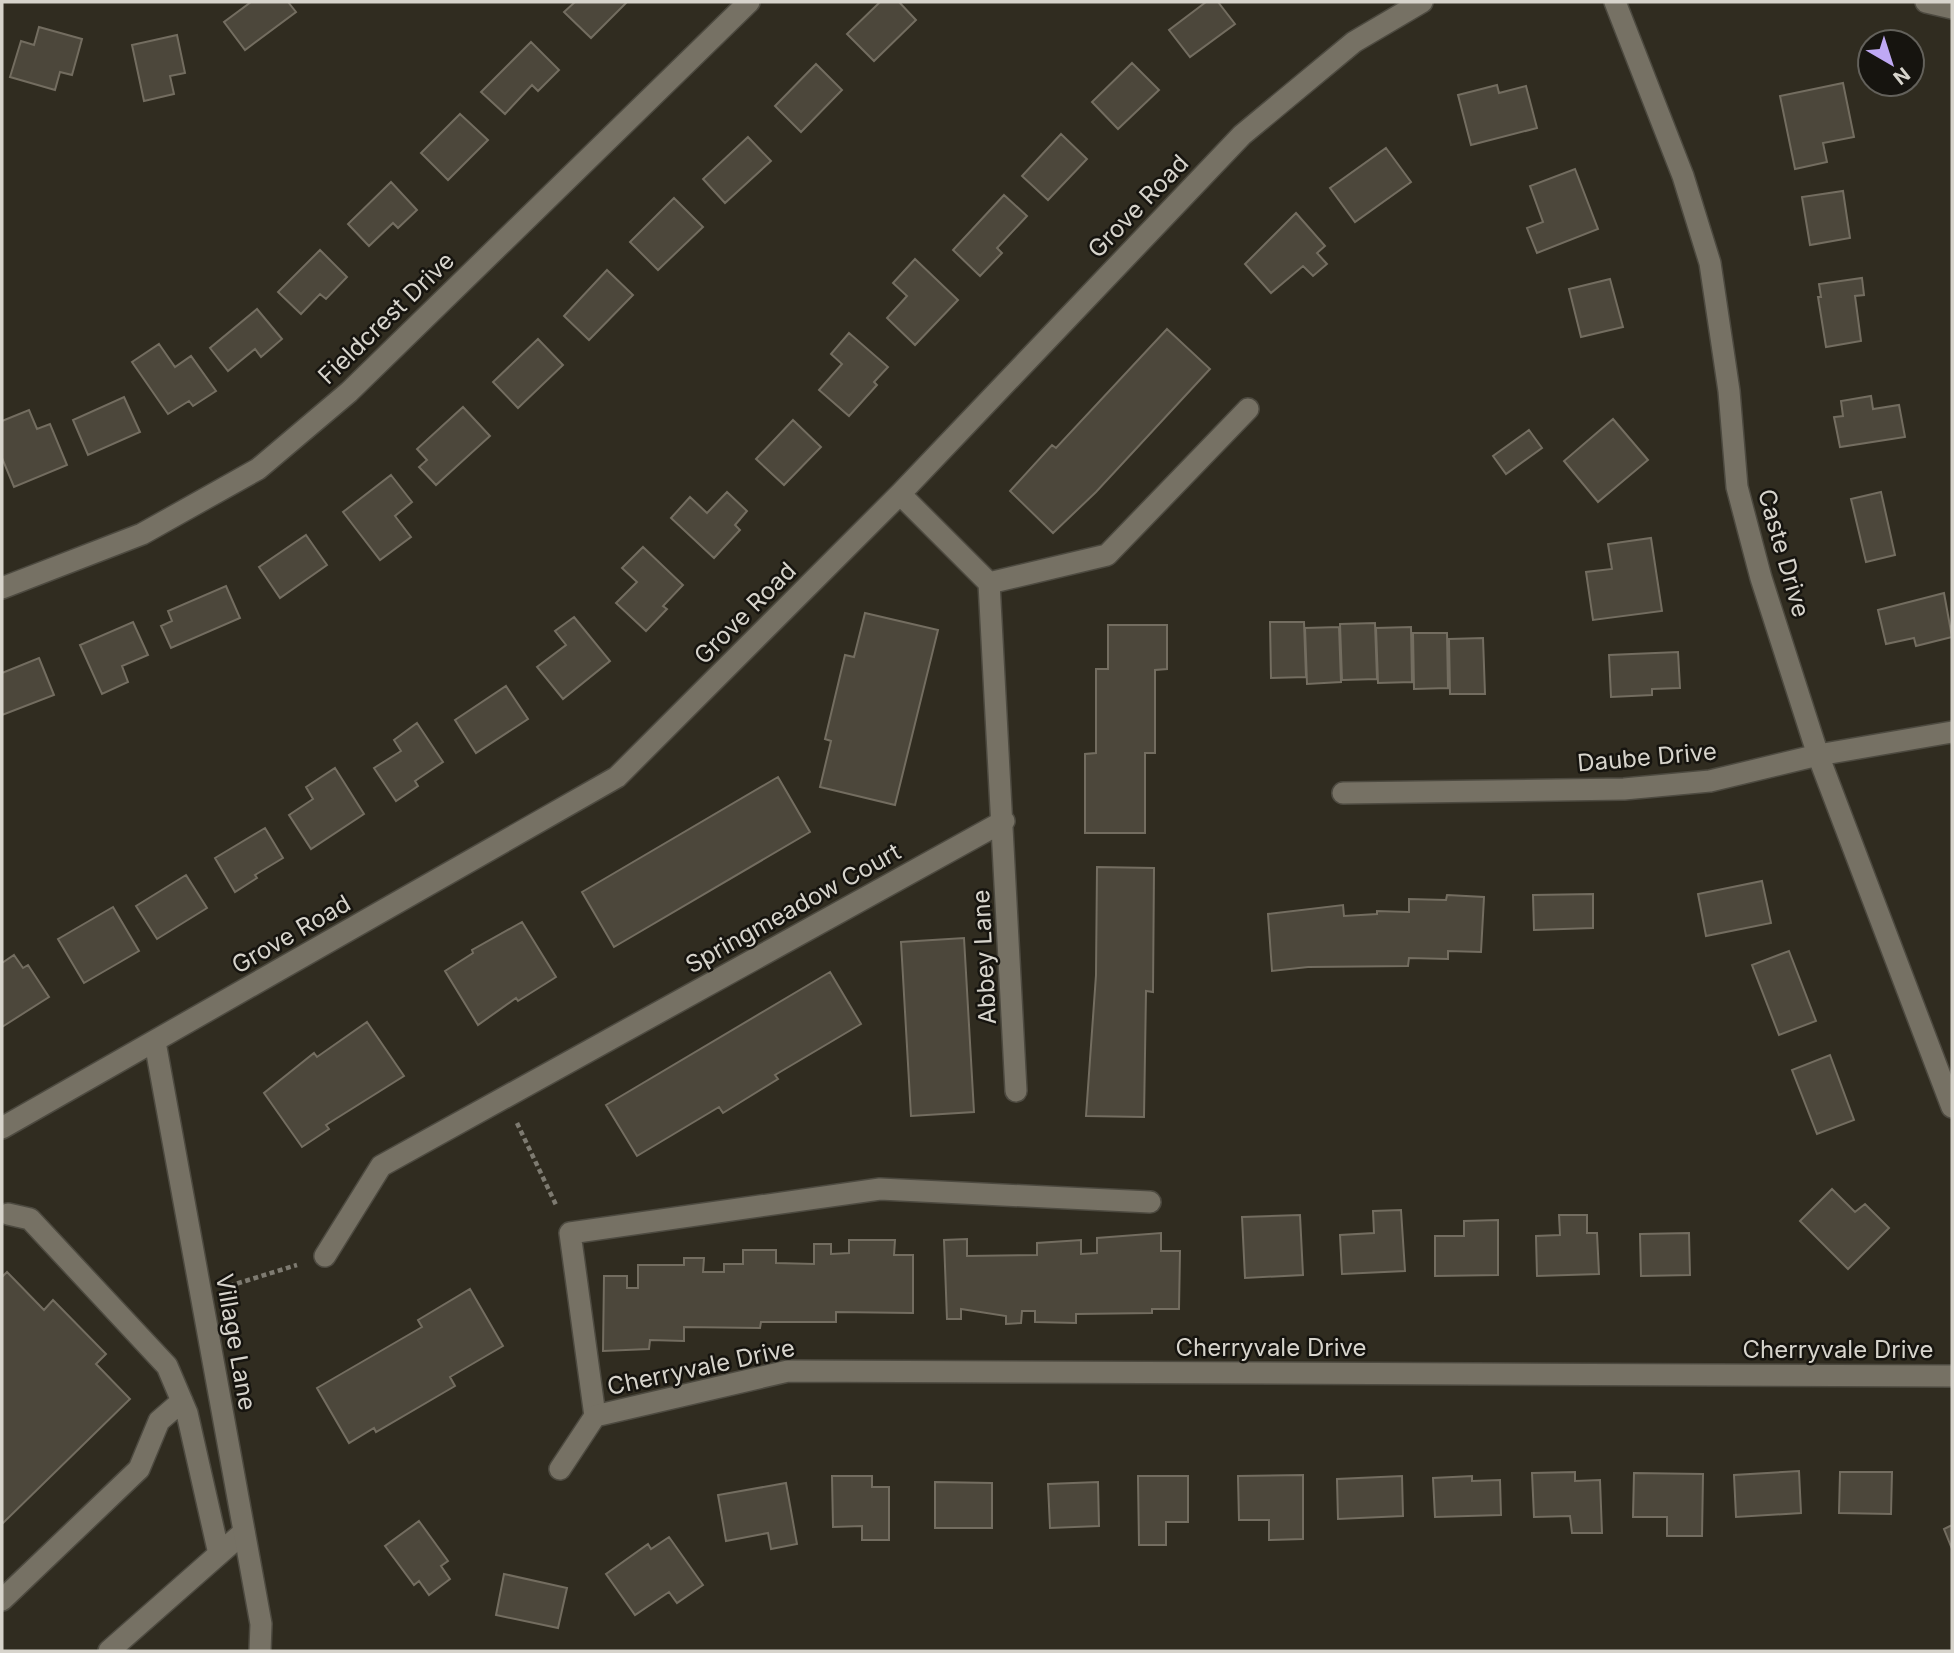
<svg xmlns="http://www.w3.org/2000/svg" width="1954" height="1653" viewBox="0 0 1954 1653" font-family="Inter,sans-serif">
  <rect width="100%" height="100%" fill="#302c20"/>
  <path fill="#4c473b" stroke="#736d60" stroke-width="2" d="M251,2H288L296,12L245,50L224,22Z
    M575,2H627L591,38L564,12Z
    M880,2H899L916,20L874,61L847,34Z
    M1206,2H1218L1235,24L1190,57L1169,30Z
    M39,27L82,39L72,75L60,72L55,90L10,77L21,41L34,45Z
    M177,35L185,73L170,76L174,94L144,101L132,45Z
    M531,42L559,70L538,91L532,85L505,114L481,92Z
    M1132,63L1159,90L1118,129L1092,102Z
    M816,64L842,90L801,132L775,106Z
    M1843,83L1854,137L1823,143L1827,162L1795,169L1780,96Z
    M1497,85L1499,93L1526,86L1537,128L1471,145L1458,95Z
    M460,114L488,140L448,180L421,153Z
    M1061,134L1087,159L1048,200L1022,176Z
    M748,137L771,161L725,203L703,179Z
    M1386,148L1411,182L1355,222L1330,188Z
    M1575,169L1598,229L1537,253L1527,228L1543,222L1530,186Z
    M391,182L417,210L398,228L393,223L369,246L348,224Z
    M1843,191L1850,238L1810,245L1802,197Z
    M1004,195L1027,216L997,248L1002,253L980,276L953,250Z
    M674,198L703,227L658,270L630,242Z
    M1296,213L1325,246L1317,253L1327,264L1313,276L1303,266L1271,293L1245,264Z
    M320,250L347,277L326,299L320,294L301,314L278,292Z
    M915,259L958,300L915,345L887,318L907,296L893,283Z
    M607,270L633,295L589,340L564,316Z
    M1862,278L1864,295L1855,296L1861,341L1826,347L1818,297H1821L1819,284Z
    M1610,279L1623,327L1581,337L1569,289Z
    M257,309L282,339L261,357L255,349L228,371L210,348Z
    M1167,329L1210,369L1096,492L1053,533L1010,491L1052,445L1056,448Z
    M849,333L888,367L874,382L877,385L849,416L819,390L842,364L831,354Z
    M538,339L563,365L518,408L493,382Z
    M159,344L175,367L191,356L216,391L193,406L189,401L168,414L132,362Z
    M1871,396L1873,409L1899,405L1905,437L1840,447L1834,417L1843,416L1841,401Z
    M124,397L140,432L88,455L73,420Z
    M463,407L490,436L436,485L419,467L427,460L417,449Z
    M29,410L37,429L50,424L67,465L14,487L2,458V421Z
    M1613,419L1648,460L1598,502L1564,461Z
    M793,420L821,447L784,485L756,459Z
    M1529,430L1542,448L1506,474L1493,456Z
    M391,475L412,502L395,516L411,537L380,560L343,512Z
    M727,492L747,511L735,525L740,530L714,558L671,518L690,497L707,513Z
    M1881,492L1895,555L1866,562L1851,499Z
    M306,535L327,565L280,598L259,567Z
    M1651,538L1662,611L1593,620L1586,572L1612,569L1608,544Z
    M643,547L683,585L663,606L667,609L646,631L616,603L637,582L622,568Z
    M226,586L240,618L171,648L161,626L172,621L168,611Z
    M1944,593L1952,637L1916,646L1914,638L1886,644L1878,610Z
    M865,613L938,630L895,805L820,787L831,741L825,739L845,655L854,657Z
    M574,617L610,661L563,699L537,667L566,645L555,631Z
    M133,622L148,655L122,666L128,682L102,694L80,645Z
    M1270,622H1304L1306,677L1271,678Z
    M1375,623L1377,679L1342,680L1340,624Z
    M1108,625H1167V669L1155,670V753H1145V833H1085V754L1096,753V669H1108Z
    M1339,627L1341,682L1307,684L1305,628Z
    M1411,627L1412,682L1378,683L1376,628Z
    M1413,633H1447L1448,688L1414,689Z
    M1483,638L1485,694H1450L1449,639Z
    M1678,652L1680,688L1652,689V695L1611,697L1609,655Z
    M39,658L54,695L2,715V673Z
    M506,686L528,719L476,753L455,720Z
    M417,723L443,762L415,781L418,786L396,801L374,768L401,751L394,740Z
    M335,768L364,814L311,849L289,815L313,799L306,787Z
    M778,777L810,832L614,947L582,892Z
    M265,828L283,858L255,875L257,878L235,892L215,858Z
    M1097,867L1154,868L1153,992L1146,991L1144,1117L1086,1116L1096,975Z
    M186,875L207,908L157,939L136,906Z
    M1762,881L1771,923L1706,936L1698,894Z
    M1593,894V928L1534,930L1533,895Z
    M1447,895L1484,897L1481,952L1448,951V959L1409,958L1408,966L1308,967L1272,971L1268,914L1343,905L1344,916L1377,914V911L1409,912V899L1446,900Z
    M113,907L139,951L84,983L58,939Z
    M522,922L556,977L518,1001L516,998L478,1025L445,971L473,953L472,950Z
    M964,938L974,1112L911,1116L901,942Z
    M1789,951L1816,1021L1779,1035L1752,965Z
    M14,955L23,968L28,965L49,997L2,1027V963Z
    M830,972L861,1024L775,1075L778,1079L723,1113L719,1107L637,1156L606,1105Z
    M367,1022L404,1076L326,1125L329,1129L302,1147L264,1093L314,1053L317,1057Z
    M1830,1055L1854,1120L1817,1134L1792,1070Z
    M1832,1189L1855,1212L1865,1204L1889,1228L1848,1269L1800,1221Z
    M1401,1210L1405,1271L1342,1274L1340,1235L1374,1233L1373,1211Z
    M1300,1215L1303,1275L1245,1278L1242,1217Z
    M1559,1215H1587V1233H1597L1599,1274L1537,1276L1536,1236L1560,1235Z
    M1498,1220V1275L1435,1276V1236H1464V1221Z
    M1161,1233V1251H1180L1179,1309H1152V1313L1076,1314V1323L1035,1322V1311H1022L1021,1323L1006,1324V1316L961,1309V1319H947L944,1240L967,1239V1256L1037,1255V1243L1081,1240V1254L1097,1253V1238Z
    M1689,1233L1690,1275L1641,1276L1640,1234Z
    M849,1240H895L894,1255H913V1313L836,1312V1322H761L760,1328L684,1327V1341L650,1340L649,1349L603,1351L604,1276H627V1288H638V1265H684V1258H704L703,1272H724V1264H743V1250H776V1263L814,1264V1244H831V1254L849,1253Z
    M7,1272L44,1310L53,1300L106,1354L96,1364L130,1399L2,1524V1277Z
    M470,1289L503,1346L450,1377L455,1386L376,1432L374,1428L349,1443L317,1388L422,1327L418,1320Z
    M1799,1471L1801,1513L1736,1517L1734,1475Z
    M1575,1472V1481L1600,1480L1602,1533H1572L1570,1516L1534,1517L1532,1473Z
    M1840,1472H1892L1891,1514L1839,1513Z
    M1634,1473L1703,1474L1702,1536H1667V1517H1633Z
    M1303,1475V1539L1269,1540V1520H1239L1238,1476Z
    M832,1476H872V1487H889V1540H862V1526L833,1527Z
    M1138,1476H1188V1522H1166V1545H1139Z
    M1402,1476L1403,1516L1338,1519L1337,1479Z
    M1472,1476V1481L1500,1480L1501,1515L1435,1517L1433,1478Z
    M935,1482L992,1483V1528H935Z
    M1098,1482L1099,1526L1050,1528L1048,1484Z
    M786,1483L797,1544L771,1549L768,1533L726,1541L718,1495Z
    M419,1521L448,1561L441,1566L450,1579L429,1595L419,1581L414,1585L385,1546Z
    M1952,1525V1549L1944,1529Z
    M669,1537L703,1585L677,1603L669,1592L635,1615L606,1574L648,1544L651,1549Z
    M504,1574L567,1588L558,1628L496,1615Z"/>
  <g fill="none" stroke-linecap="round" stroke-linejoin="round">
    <defs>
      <path id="service" d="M8,1214L30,1219L167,1366L187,1413L219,1554
        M595,1416L570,1233L880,1189L1150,1202
        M2,1600L139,1469L159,1421L182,1401
        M109,1651L244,1532"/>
      <path id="minor" d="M1615,2L1683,176L1710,263L1729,391L1737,487L1761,578L1818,755L1952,1107
        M1926,2L1952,8
        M900,494L989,583L1016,1091
        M989,583L1107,555L1248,409
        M2,588L142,534L258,469L349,392L749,2
        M1343,793L1624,789L1710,781L1818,755L1952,732
        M155,1042L261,1624L260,1651
        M2,1128L617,777L900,494L1242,135L1354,42L1422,2
        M325,1256L381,1166L1004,821
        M560,1469L595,1416L788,1371L1952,1376"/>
    </defs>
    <use href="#service" stroke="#4d4a40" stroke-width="24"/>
    <use href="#minor" stroke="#4d4a40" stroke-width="24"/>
    <path stroke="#7e7b71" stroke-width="4.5" stroke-dasharray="5 3.5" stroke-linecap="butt" d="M517,1123L557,1207
      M229,1286L297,1265"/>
    <use href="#service" stroke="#767164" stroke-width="21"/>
    <use href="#minor" stroke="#767164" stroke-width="21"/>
  </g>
  <g text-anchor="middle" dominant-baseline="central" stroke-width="5" stroke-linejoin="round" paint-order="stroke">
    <g font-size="24" fill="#d7d4cc" stroke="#16140f">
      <text transform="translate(1138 206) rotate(-46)">Grove Road</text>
      <text transform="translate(386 318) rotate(-44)">Fieldcrest Drive</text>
      <text transform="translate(1784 553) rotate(74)">Caste Drive</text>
      <text transform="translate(745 613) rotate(-45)">Grove Road</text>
      <text transform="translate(1647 757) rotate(-5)">Daube Drive</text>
      <text transform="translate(793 908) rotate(-29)">Springmeadow Court</text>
      <text transform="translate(291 934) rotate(-30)">Grove Road</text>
      <text transform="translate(984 957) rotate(-93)">Abbey Lane</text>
      <text transform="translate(236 1342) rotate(80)">Village Lane</text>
      <text x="1271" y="1347">Cherryvale Drive</text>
      <text x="1838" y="1349">Cherryvale Drive</text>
      <text transform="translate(701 1367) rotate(-12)">Cherryvale Drive</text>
    </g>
  </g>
  <rect width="1954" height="1653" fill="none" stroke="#d7d4cc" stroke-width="7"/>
  <g transform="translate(1891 63) rotate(141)"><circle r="33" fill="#16140f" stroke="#63615b" stroke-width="2"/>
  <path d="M0-5L12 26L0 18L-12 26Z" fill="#bfa9f4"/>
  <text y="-10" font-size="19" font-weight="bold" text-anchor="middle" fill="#d7d4cc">N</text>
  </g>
</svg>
